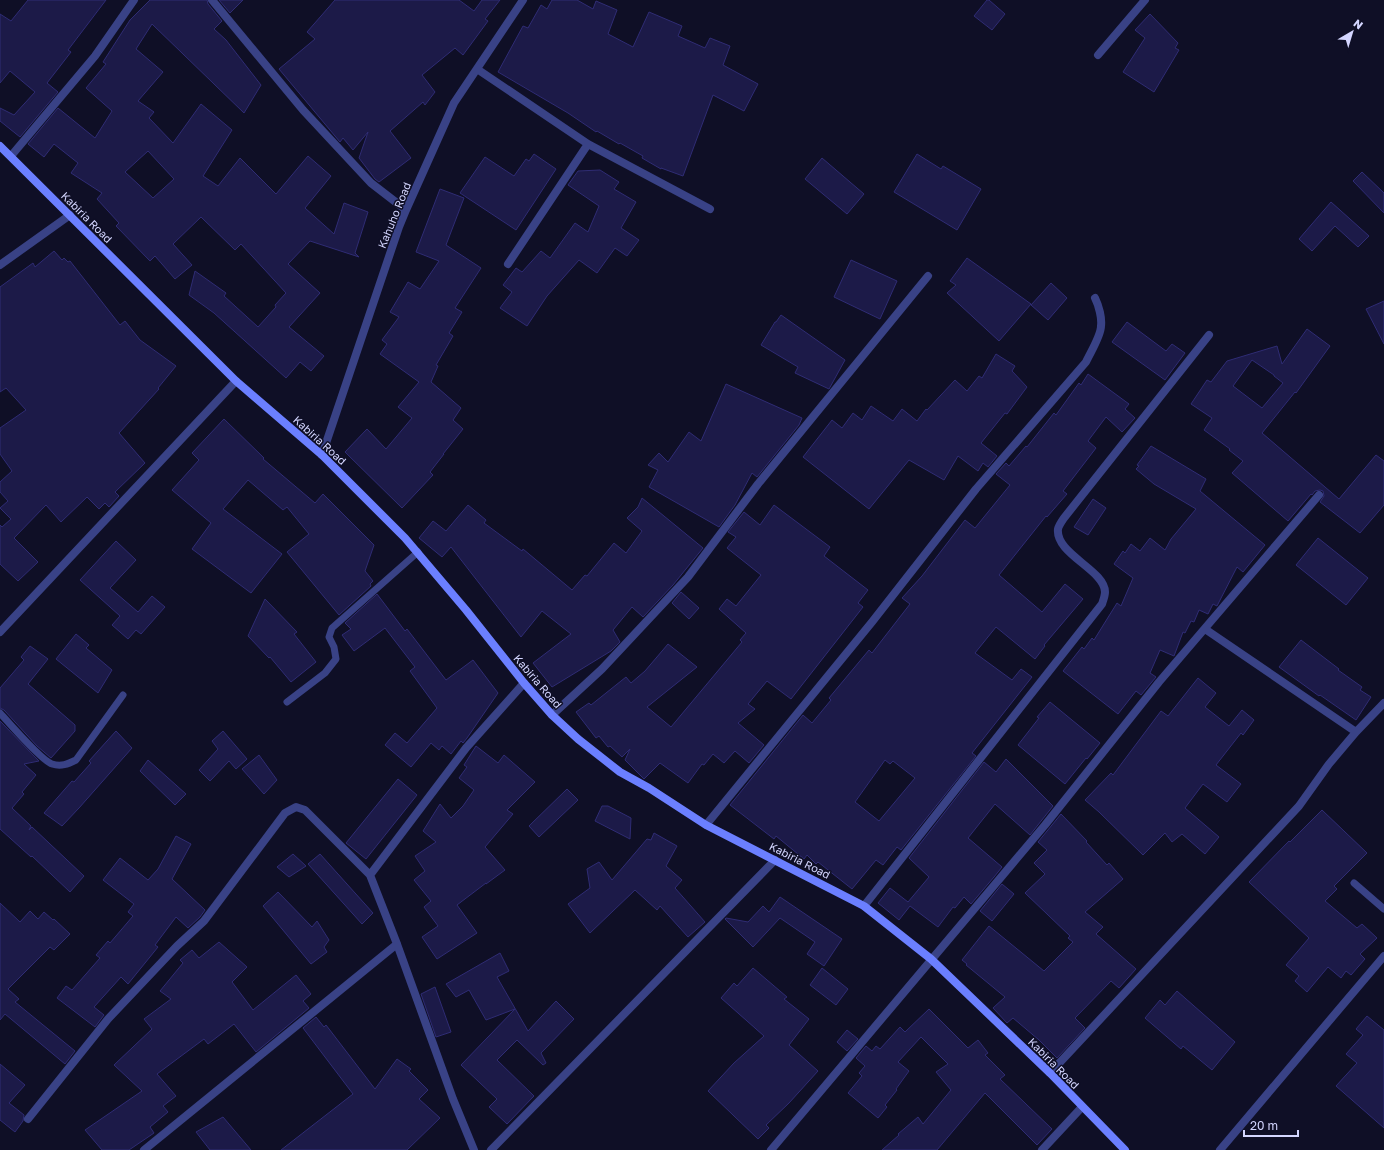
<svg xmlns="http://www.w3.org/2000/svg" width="1384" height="1150" viewBox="0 0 1384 1150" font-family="'Golos Text',sans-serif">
  <rect width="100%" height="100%" fill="#0f0f26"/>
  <path fill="#1c1a48" stroke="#2f2c74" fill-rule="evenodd" d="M28,0H106L68,50L71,52L47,83L58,92L20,137L0,121V108L14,115L35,92L10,71L0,83V14L11,21Z
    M150,0H207L208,4L222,21L214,29L226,40L261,85L244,113L152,24L136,49L163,72L138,101L154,112L149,118L173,143L201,104L232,130L203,176L218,186L240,158L276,194L308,156L331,176L305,208L334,234L344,203L368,212L355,253L359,257L310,241L288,264L320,293L289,327L324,356L311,371L300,362L286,378L214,313L189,295L195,271L226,293L224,296L258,327L276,307L275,305L286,293L241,244L235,250L201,217L173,244L192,265L175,279L155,256L150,261L116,226L119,223L97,199L102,193L71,173L78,163L54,144L44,157L28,144L58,108L95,138L112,111L86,88L106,64L103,62L130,20ZM148,151L174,179L153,198L125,172Z
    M219,0H243L230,13Z
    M335,0H459L474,11L482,0H500L485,19L488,21L463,55L455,48L422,75L435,92L425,105L423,102L390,131L411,158L379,182L375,179L359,158L368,132L353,150L343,138L340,142L279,69L315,39L307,32Z
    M552,0H577L593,9L596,1L617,10L608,34L633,47L649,12L682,26L678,36L705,48L710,38L730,46L723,65L758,84L744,111L713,95L683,176L661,168V169L642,158L643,156L620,143L619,144L597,131L596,132L568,113L498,72L523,26L528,28L541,5L547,9Z
    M987,0H989L1005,14L992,30L974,16Z
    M1150,14L1178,43L1175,48L1179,50L1154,92L1123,72L1145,38L1135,30Z
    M534,154L556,169L516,230L460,193L485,157L514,176L526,159L529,161Z
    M917,154L941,169L943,166L981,189L957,230L894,192Z
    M822,158L864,194L847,214L805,179Z
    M600,170L619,182L614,189L636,202L621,228L639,240L627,256L615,248L597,273L579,260L547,296L527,326L500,308L512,292L503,285L516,268L522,272L541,251L550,258L575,223L588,232L599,206L568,185L578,171Z
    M1362,172L1384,193V213L1353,181Z
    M440,189L464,198L446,245L481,268L455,308L462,312L449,333L453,336L436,365L438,366L431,382L461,408L453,420L463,429L443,454H444L430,472L433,475L402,508L345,452L367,429L386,449L412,418L398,407L419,382L380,354L387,344L382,340L399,317L390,312L408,282L420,289L439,261L416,252Z
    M1331,202L1369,236L1358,247L1335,226L1312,251L1299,239Z
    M54,251L62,260L64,258L68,262L70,261L120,325L125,321L140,340L176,366L158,388L159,389L119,433L145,463L115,492L119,496L109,507L105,503L99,509L87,497L61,522L46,505L14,538L38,562L18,581L0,564V525L2,527L11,519L0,508L8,501L0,492V482L12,471L0,454V428L26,410L6,388L0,392V287L33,263L35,267Z
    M967,258L1031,304L999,341L947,293L956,285L950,281Z
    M851,260L897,281L880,319L834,297Z
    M1051,283L1067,298L1048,320L1031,305Z
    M1384,301V344L1366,309Z
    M781,315L845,360L829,389L795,373L798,367L761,345L775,322H776Z
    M1127,322L1166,351L1172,344L1185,353L1165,380L1112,342Z
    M1307,329L1330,346L1296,393L1295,392L1262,433L1339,499L1376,455L1384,461V505L1360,533L1320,502L1324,496L1323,491L1320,490L1315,491L1312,495L1311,494L1288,521L1232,473L1243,461L1229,450L1230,449L1204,430L1212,418L1191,404L1207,380L1211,382L1227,361L1277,346L1282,364ZM1252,360L1274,375V376L1283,383L1262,408L1233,386Z
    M996,354L1015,366L1012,371L1027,387L1007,414L1005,413L981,443L997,456L988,467L983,463L978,471L958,456L944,480L909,460L869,509L803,457L832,420L842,428L853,413L862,420L871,406L893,421L902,409L917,421L926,409L927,410L955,380L967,391L979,376L982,378Z
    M1088,374L1129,404L1125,409L1135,418L1122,432L1106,417L1088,441L1096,448L1063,491L1067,494L1047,517L1046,516L999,575L1042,612L1065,584L1083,599L1044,645L1045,646L1035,659L996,627L975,653L1012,680L1021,669L1032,677L972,753L976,756L901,850L897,847L883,865L876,860L852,889L818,862L816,864L807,855L804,859L776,836L774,839L730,805L803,715L812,723L831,700L829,698L869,650L872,653L910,604L902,598L922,576L965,520L975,528L1010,485L996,474L1006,463L1009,466L1026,446L1027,447L1054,413L1056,415L1079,383L1081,385ZM885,760L890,764L893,761L915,778L879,821L855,802Z
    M726,384L802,418L799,425L757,477L752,473L735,505L719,527L649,487L658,470L648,465L659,453L668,462L689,432L701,441Z
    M224,419L264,458L263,459L315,503L323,494L374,545L365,571L373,581L370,584L371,586L339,615L287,552L309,534L287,507L283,510L248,480L223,509L282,554L251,593L192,549L211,523L172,490L199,460L192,453Z
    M1151,446L1206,479L1200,491L1265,545L1243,572L1237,567L1218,604L1217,606L1213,604L1208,614L1199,610L1194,622L1191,621L1185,633L1183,632L1174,656L1160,650L1150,673L1156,677L1141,695L1136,691L1118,714L1063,671L1082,647L1084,649L1092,638L1094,640L1117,603L1121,606L1133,578L1114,564L1123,551L1125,553L1131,544L1140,551L1150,538L1165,550L1171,539L1196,509L1154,484L1136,469L1139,466L1137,465Z
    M642,498L703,548L673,585L643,617L632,607L613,630L620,642L611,651L552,687L533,663L571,634L542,611L521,637L451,547L442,557L419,538L433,521L446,531L468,505L486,520L484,523L522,551L523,549L572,590L585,575L587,576L614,543L626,553L642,531L627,518L638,507Z
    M1093,499L1106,508L1088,535L1074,527Z
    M774,505L830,547L824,556L868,590L858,603L863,607L791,699L767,681L748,704L755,709L738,723L764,745L749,763L735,751L724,763L713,754L704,765L702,764L688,783L660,763L644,779L625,760L630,749L622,757L610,746L608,747L599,736L596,738L576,712L589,703L591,705L626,677L631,683L645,671L668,644L697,667L647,707L671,727L742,642L740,640L746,633L719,609L727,599L736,606L761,575L727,548L736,537L728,532L744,512L760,525Z
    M1318,538L1368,578L1346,605L1296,565Z
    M116,541L136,560L110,588L138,612L152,596L165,607L141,634L136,630L128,639L112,625L120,616L80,580Z
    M681,592L699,608L689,619L672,603Z
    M377,594L405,631L407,629L446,680L473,660L498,693L467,738L463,743L461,741L451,754L442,746L439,750L431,743L411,767L385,745L395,733L407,743L437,708L410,671L415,667L385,628L354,651L342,635L351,629L345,623Z
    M265,599L297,632L294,634L316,662L291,682L270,657L269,658L248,636Z
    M76,634L89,645L86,648L112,670L98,693L56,659Z
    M1301,640L1339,669L1338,670L1362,687L1360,690L1371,697L1356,720L1320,695L1319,696L1279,667Z
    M30,646L48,659L28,684L75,725V731L51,758L37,746L4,710L0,708V688L24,660L21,657Z
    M1198,678L1216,693L1205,707L1229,726L1242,710L1254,720L1243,735L1241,733L1216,765L1241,784L1227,802L1203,784L1185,808L1219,837L1205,854L1182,834L1172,842L1165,833L1143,855L1099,812L1085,800L1111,773L1113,775L1161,711L1168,716Z
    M1050,702L1100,743L1087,759L1086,758L1065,784L1018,745L1039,718L1037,717Z
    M0,721L39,761L24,764L36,775L22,792L24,794L12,808L31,826L29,830L32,827L84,876L70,892L32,856L31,857L0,829Z
    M116,731L132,748L79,808L62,826L44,813L72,781L74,782L91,763L89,761Z
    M223,731L247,759L236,769L229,761L210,781L199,770L218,749L212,741Z
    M476,746L498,763L504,755L535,782L507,810L513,814L485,847L505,870L486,884V883L457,905L477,933L437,959L422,937L438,926L424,907L431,901L414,880L425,871L415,856L436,842L423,831L440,804L451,818L463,806L474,790L459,778L467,767L464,765Z
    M259,755L277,780L264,794L242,769Z
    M1006,759L1053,806L1030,835L995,804L968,838L1002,867L994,877L971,904L964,897L955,908L953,907L938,927L910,906L899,920L878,903L890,888L908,902L929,877L909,858L984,762L996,772Z
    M148,760L186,794L175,805L140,771Z
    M398,779L417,795L366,859L346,843Z
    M567,789L578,800L539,837L529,826Z
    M602,806H608L631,818L630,839L595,821Z
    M1322,810L1367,853L1334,886L1337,889L1325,901L1357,928L1362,924L1377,938L1360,954L1365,959L1351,975L1346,971L1341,978L1328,967L1307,992L1295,981L1299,976L1286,965L1309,938L1249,882L1289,841L1290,842Z
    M1061,814L1087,841L1086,842L1107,865L1109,863L1123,879L1085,912L1103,927L1096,934L1136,969L1119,988L1111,981L1075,1018L1085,1028L1057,1058L1039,1040L1013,1018L1007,1023L993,1008L1005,997L966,965L967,964L962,960L989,926L1044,971L1073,942L1068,938L1070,936L1025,893L1045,874L1034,863L1047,850L1038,842Z
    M654,833L677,846L666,866L682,880L675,888L705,922L688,937L660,906L657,910L635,890L590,933L568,904L590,888L587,869L599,862L612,880L647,839L651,840Z
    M176,836L191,844L172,879L205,910L200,917L188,928L176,917L155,945L158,947L128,984L121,977L94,1007L104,1015L95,1027L57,998L66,986L72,990L100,958L96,955L108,941L110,943L133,916L128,912L134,904L103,880L120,858L148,880L158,869Z
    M293,854L306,866L289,877L277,867Z
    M320,854L373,913L362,924L308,864Z
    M1002,884L1014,894L992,921L980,911Z
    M278,892L312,927L317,921L329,940L324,947L327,952L311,964L263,906Z
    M780,897L842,939L824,966L807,954L815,942L780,918L753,947L725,919L726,918L748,922L763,906L769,912Z
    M0,903L20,922L30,911L38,919L44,912L53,920L54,919L70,934L54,950L50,947L8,989L19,999L15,1002L75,1051L65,1064L5,1014L0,1020Z
    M219,942L247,967L232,982L253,1010L296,975L311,994L303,1001L309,1008L256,1052L234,1024L208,1044L204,1039L157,1074L176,1096L163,1106L168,1112L150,1127L154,1133L129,1150H102L85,1130L142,1091L114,1065L152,1029L144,1019L171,999L160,991L183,963L180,960L192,950L199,958Z
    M500,953L509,971L497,977L528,1031L556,1001L574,1019L541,1053L546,1063L543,1065L517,1040L497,1060L534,1096L507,1124L489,1107L497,1099L461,1065L515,1009L486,1020L469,990L456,997L446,984Z
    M753,968L787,997L784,999L809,1019L789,1045L818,1071L789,1103L766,1125L769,1128L758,1139L708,1091L734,1063L764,1036L721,998L734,983L737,986Z
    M822,968L848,989L836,1005L810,985Z
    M435,987L451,1032L436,1037L421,994Z
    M1177,991L1235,1042L1212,1070L1183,1046L1181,1049L1145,1018L1160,1000L1165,1005Z
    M929,1009L968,1048L978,1040L988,1053L985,1055L1005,1075L1000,1079L1052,1129L1037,1145L985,1093L937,1150H882L899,1135L898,1134L918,1117L923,1124L951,1090L936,1072L948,1064L921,1037L898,1062L909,1071L896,1089L897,1090L885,1105L887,1107L878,1118L848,1093L862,1076L859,1073L865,1066L856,1058L866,1046L872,1051L876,1046L880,1049L900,1027L905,1032Z
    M1367,1016L1384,1030V1128L1336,1086L1357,1063L1346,1054L1363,1035L1356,1029Z
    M316,1017L324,1027L326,1025L375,1089L397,1059L411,1069L409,1071L428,1090L419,1099L440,1118L407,1150H281L353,1094L303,1028Z
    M847,1030L858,1039L847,1051L837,1042Z
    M0,1064L25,1085L9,1103L24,1115L23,1121L15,1132L0,1120Z
    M223,1117L251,1150H210L196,1132Z"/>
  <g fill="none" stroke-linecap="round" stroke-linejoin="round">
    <path stroke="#394286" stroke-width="7" d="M287,702L325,673L336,659L334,647L329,637L332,628L418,552
      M0,713C9,723 42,761 52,764C61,767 68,764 76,760L123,695
      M1354,883L1384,909"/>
    <path stroke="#394286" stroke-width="8" d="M212,0L303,110L371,183L406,210
      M1098,55L1145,0
      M477,69L588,144L710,209
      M11,156L95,56L134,0
      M508,264L588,144
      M0,265L70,215
      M322,455L399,227L406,210L454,103L523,0
      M1205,629L1356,732
      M0,632L236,381
      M552,715L602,669L688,577L758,484L928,276
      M706,825L872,622L976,489L1086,362C1090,353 1101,336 1101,326C1102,318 1099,306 1095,298
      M370,875L466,748L524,683
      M864,906L1102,604C1103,601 1105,596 1105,592C1105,570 1055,554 1058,529C1059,525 1062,521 1064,518L1209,335
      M1050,1073L1299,806L1329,764L1356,732L1384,703
      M28,1119L108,1019L177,946L204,921L285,813L296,807L305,810L370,875L397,944L453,1099L474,1150
      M144,1150L397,944
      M491,1150L775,860
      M771,1150L1045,825L1159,682L1319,495
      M1042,1150L1082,1107
      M1220,1150L1384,956"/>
    <path stroke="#6b7fff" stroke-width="8" d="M0,146L236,381L322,455L405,538L466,610L524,683L552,715L578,739L620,772L649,788L706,825L864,906L931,959L1050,1073L1125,1150"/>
  </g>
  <g text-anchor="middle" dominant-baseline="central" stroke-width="3" stroke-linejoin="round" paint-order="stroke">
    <g font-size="11" fill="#d4d6ff" stroke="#0f0f26">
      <text transform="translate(394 215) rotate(-68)">Kahuho Road</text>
      <text transform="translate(87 217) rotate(45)">Kabiria Road</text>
      <text transform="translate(320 440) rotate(42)">Kabiria Road</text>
      <text transform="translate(538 681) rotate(49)">Kabiria Road</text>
      <text transform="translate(800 860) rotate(27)">Kabiria Road</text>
      <text transform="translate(1054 1063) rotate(45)">Kabiria Road</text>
    </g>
  </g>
  <g transform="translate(1352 32) rotate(38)" stroke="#0f0f26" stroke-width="3" paint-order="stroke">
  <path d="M0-3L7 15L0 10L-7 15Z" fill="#d4d6ff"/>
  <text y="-6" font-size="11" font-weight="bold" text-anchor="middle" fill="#d4d6ff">N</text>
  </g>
  <path d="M1244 1130v6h54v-6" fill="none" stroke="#d4d6ff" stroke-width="2"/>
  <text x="1250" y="1130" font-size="12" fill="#d4d6ff" stroke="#0f0f26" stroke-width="3" paint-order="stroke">20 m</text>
</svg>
